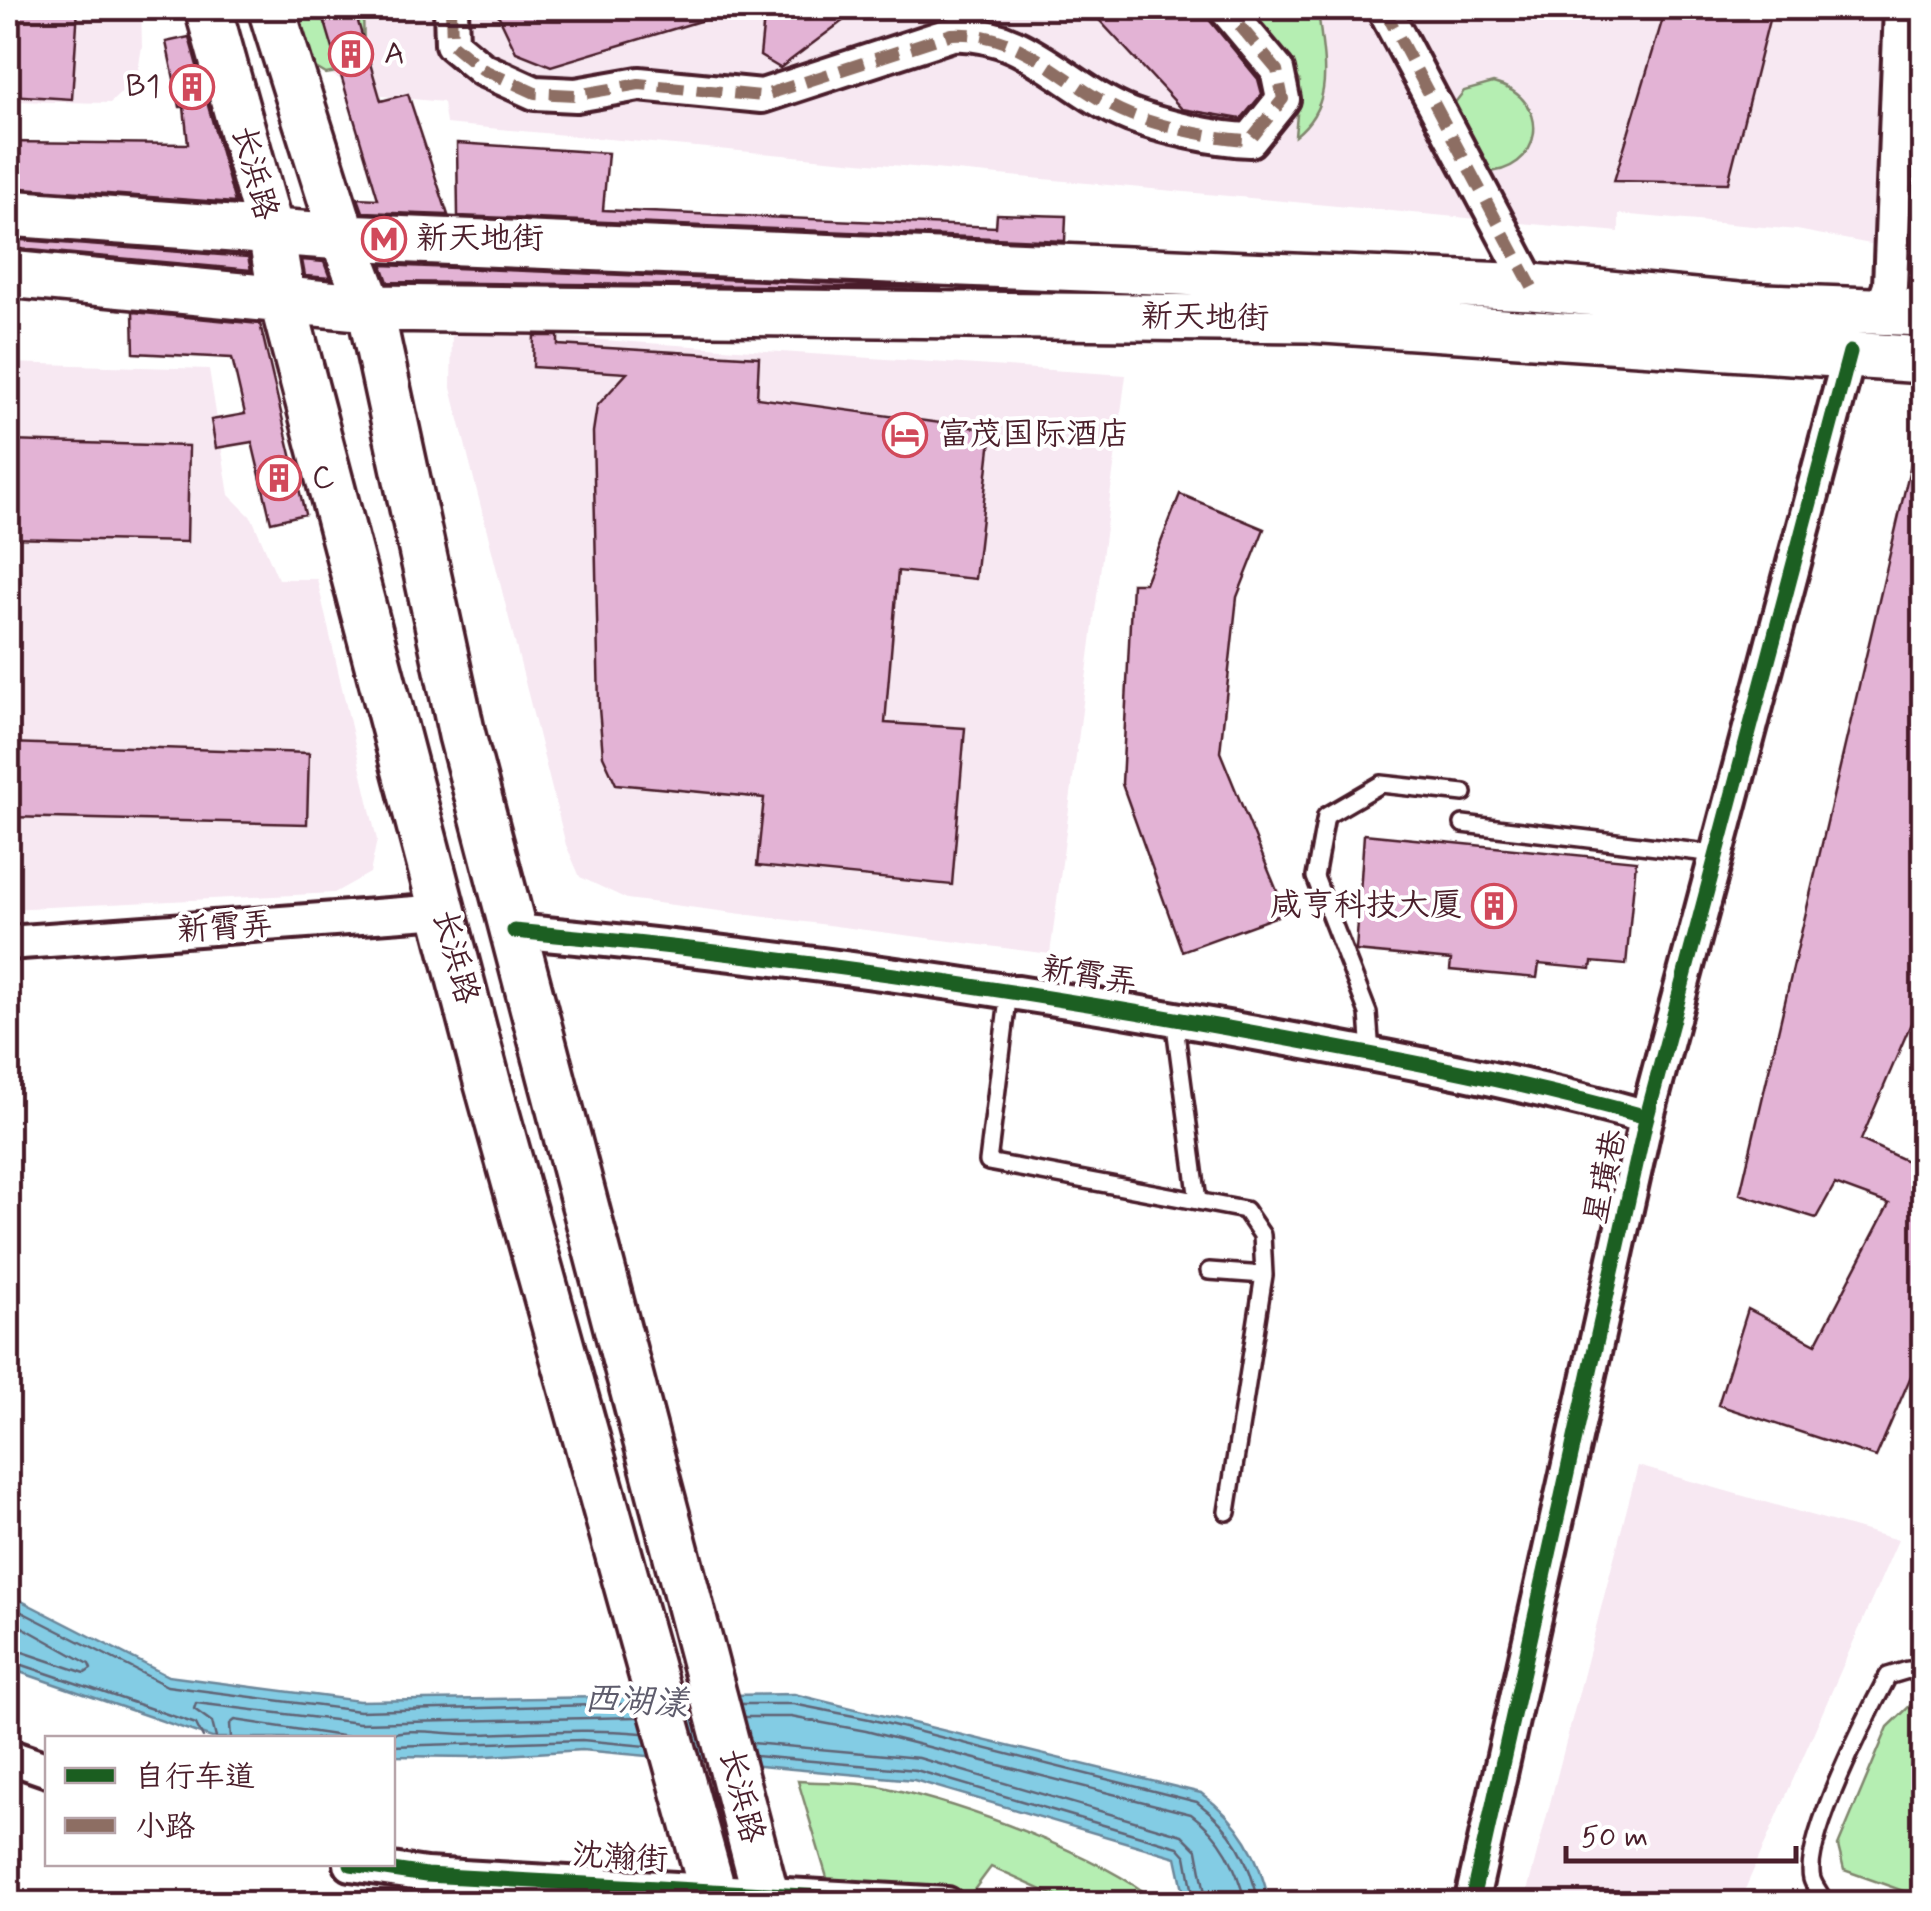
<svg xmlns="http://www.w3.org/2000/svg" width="1931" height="1911" viewBox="0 0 1931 1911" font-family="Mynerve,'LXGW WenKai TC',sans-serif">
  <rect width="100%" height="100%" fill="#fff"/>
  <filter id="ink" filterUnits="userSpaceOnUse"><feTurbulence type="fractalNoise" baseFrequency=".01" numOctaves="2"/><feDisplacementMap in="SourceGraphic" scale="20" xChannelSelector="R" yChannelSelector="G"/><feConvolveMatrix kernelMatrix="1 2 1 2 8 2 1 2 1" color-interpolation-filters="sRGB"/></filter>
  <g filter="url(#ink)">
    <path fill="#f7e8f2" d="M8,8H141L142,46L137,78L110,103L8,101Z
      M302,8H1923V254L1797,230L1619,214V232L446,124L443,102L372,95L304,61Z
      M452,330L1126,375L1050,954L627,899L580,877L566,845L451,388Z
      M8,363L209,369L229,495L252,518L278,579H317L377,840L370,873L334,893L8,909Z
      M1638,1466L1898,1540L1739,1903H1524Z"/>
    <path fill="#b5eeb2" stroke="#80866e" stroke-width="2.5" d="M302,8H363L364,55L352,69L326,74L304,61Z
      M1242,8H1318C1322,57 1338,102 1295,136L1300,81L1271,39Z
      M1493,83C1555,98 1544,175 1480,172L1446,114L1464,91Z
      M1918,1698L1924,1701L1923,1898L1844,1870L1838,1846L1888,1727Z
      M798,1781C825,1783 856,1782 883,1787C962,1804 1097,1853 1159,1903H1071L991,1867L968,1898L831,1891Z"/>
    <path fill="#83cce4" stroke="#6c879a" stroke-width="2.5" d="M8,1594L168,1676L359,1701L794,1694L1201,1793C1240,1822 1260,1856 1269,1903H1186L1176,1857L914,1780L582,1750L472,1757L393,1756L392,1738H212L8,1668Z"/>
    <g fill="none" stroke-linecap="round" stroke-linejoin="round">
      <path stroke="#616475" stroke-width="2.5" d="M8,1605L167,1686L359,1711L634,1704
        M8,1619L89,1664L91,1669L85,1673L8,1647
        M8,1660L196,1724L203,1738
        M742,1704H793L869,1719L1197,1802C1232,1828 1250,1860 1259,1904
        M745,1717H791L866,1731L1191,1814C1223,1837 1236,1866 1246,1904
        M216,1738L212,1722L194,1709L196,1703L359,1723L638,1717
        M231,1738L230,1724L235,1720L355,1738
        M380,1738C404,1725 444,1735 472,1734C530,1733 584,1728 642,1733
        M752,1743L919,1758L1182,1835L1197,1850L1207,1904
        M392,1746L582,1740L646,1746
        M755,1756L916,1770L1178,1847L1186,1856L1195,1904"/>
    </g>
    <path fill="#e3b3d5" stroke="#4a1f2b" stroke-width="2.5" d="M8,8H78L72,99L8,95Z
      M336,8H354L381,101L408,94L448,215L363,212L358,198L378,199L322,12Z
      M495,8H722L723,14L551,66L516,52Z
      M765,8H860L780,68L760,56Z
      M1088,8H1206L1210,21L1258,79L1262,94L1241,119L1182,109Z
      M1666,8H1772L1728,183L1614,181Z
      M189,37L235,203L8,187V142L188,144L184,107H180L166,42Z
      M457,143L608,153L603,210L996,227L997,214L1066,216L1065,241L458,216Z
      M8,239L248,257L251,270L8,248Z
      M302,260L324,262L330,278L305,276Z
      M382,265L942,288L388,282Z
      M133,312L260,324L305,514L271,522L252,442L216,448L211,420L245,414L232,358L134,353Z
      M534,336H558V345L759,357L757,398L992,430L975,579L898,571L885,723L965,728L952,885L757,866L764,798L616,784L603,756L599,708L593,432L597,406L627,373L533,367Z
      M8,441L189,446L187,542L8,538Z
      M1914,451L1924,452V993L1861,1140L1924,1169V1346L1876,1457L1718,1405L1748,1309L1816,1344L1889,1204L1835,1184L1816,1218L1740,1194Z
      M1180,494L1264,529L1237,597L1220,752L1286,913L1182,951L1122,784L1132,583H1145Z
      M8,743L309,753L307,824L8,817Z
      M1364,834L1636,861L1626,965L1592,962L1591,969L1539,964L1537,978L1450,970L1451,960L1356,951Z"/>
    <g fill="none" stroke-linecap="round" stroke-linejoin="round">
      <defs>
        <path id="lane" d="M1463,824L1716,854
          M1009,991L988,1162L1245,1210L1262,1235L1264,1275L1227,1512
          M1174,1018L1198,1201
          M1371,1054L1368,1013L1315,877L1326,816L1381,784L1464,793
          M1209,1271L1264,1275
          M1833,1904L1823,1900C1820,1893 1814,1886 1812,1879C1802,1842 1869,1712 1888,1676L1908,1670L1924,1675"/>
        <path id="street" d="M451,8L452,44L482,69L535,93L576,95L639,84L762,96L952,34C1026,30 1067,90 1131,115C1163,127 1216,139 1250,140L1283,99L1277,70L1225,8
          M1391,8L1385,11L1532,287
          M1881,311L1890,286L1901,8
          M514,931C755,953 995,986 1233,1029C1372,1054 1511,1079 1647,1117
          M8,943L443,911
          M8,1756L48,1770
          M351,1864L426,1875L947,1904
          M1471,1904L1645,1124L1850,352"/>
        <path id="secondary" d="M208,8L271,233L282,299L487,1081L716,1904
          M271,8L343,237L370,308L462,735L768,1904
          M8,213L343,237L1532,287L1738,306L1924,313
          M8,274L370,308L1309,319L1924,360"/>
      </defs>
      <use href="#lane" stroke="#4a1f2b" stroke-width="22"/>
      <use href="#street" stroke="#4a1f2b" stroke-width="40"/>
      <use href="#secondary" stroke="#4a1f2b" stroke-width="52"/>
      <use href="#lane" stroke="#fff" stroke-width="15"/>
      <use href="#street" stroke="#fff" stroke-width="32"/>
      <use href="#secondary" stroke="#fff" stroke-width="45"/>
      <path stroke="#8d6e63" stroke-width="12" stroke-dasharray="25 12" stroke-linecap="butt" d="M451,8L452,44L482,69L535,93L576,95L639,84L762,96L952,34C1026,30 1067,90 1131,115C1163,127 1216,139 1250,140L1283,99L1277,70L1225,8
        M1391,8L1385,11L1532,287"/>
      <defs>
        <path id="cycleway" d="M514,931C755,953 995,986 1233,1029C1372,1054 1511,1079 1647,1117
          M351,1864L426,1875L947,1904
          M1471,1904L1645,1124L1850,352"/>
      </defs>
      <use href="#cycleway" stroke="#fff" stroke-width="21"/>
      <use href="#cycleway" stroke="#1b5e20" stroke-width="15"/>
    </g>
  </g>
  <defs>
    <symbol id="building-ring" viewBox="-11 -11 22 22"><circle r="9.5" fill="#fff" stroke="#d1495b" stroke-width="1.5"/><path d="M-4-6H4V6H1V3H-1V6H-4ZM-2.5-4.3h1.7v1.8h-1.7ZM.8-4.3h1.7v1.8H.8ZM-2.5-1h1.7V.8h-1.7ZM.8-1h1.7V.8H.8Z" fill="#d1495b"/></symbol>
    <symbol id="metro-ring" viewBox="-11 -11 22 22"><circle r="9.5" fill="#fff" stroke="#d1495b" stroke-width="1.5"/><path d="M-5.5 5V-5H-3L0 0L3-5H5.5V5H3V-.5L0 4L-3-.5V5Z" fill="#d1495b"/></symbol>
    <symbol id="hotel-ring" viewBox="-11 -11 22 22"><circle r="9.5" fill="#fff" stroke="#d1495b" stroke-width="1.5"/><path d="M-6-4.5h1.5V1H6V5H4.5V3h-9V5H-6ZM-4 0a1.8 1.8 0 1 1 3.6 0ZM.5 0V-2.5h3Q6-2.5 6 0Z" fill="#d1495b"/></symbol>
  </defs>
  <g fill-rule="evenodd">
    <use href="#building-ring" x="326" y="29" width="50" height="50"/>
    <use href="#building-ring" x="167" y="62" width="50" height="50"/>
    <use href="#metro-ring" x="359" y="214" width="50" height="50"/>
    <use href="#hotel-ring" x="880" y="410" width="50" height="50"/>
    <use href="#building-ring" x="254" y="453" width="50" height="50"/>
    <use href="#building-ring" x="1469" y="881" width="50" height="50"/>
  </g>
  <g text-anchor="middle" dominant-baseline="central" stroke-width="8" stroke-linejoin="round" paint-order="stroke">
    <g font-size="32" fill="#4a1f2b" stroke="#fff" text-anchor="start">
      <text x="384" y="54">A</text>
      <text x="160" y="87" text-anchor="end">B1</text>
      <text x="416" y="239">新天地街</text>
      <text x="938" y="435">富茂国际酒店</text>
      <text x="312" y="478">C</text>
      <text x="1462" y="906" text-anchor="end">咸亨科技大厦</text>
    </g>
    <g font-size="32" fill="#4a1f2b" stroke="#fff">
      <text transform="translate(254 173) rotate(75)">长浜路</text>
      <text transform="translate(1205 318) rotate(1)">新天地街</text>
      <text transform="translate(225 928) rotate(-4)">新霄弄</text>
      <text transform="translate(455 957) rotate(75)">长浜路</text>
      <text transform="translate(1089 976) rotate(9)">新霄弄</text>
      <text transform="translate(1606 1177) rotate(-78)">星璜巷</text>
      <text transform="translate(741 1796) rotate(76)">长浜路</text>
      <text transform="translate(620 1858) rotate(3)">沈瀚街</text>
    </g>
    <g font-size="35" font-style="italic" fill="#5e5c6c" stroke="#fff">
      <text transform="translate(636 1702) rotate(3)">西湖漾</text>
    </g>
  </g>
  <rect width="1931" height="1911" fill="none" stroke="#fff" stroke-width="40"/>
  <rect x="20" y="20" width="1891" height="1871" fill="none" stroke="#4a1f2b" stroke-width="4" filter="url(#ink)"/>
  <rect x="45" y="1736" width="350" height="130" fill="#ffffff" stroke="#b7a5aa" stroke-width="2.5"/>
  <rect x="65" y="1768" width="50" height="15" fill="#1b5e20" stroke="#b7a5aa" stroke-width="2.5"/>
  <text x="135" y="1786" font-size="30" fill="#4a1f2b">自行车道</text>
  <rect x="65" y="1818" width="50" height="15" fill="#8d6e63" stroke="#b7a5aa" stroke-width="2.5"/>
  <text x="135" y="1836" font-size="30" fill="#4a1f2b">小路</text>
  <path d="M1566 1846v15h230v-15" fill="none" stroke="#4a1f2b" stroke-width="5"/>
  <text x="1581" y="1846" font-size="30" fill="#4a1f2b" stroke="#ffffff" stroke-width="8" paint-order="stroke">50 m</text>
</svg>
